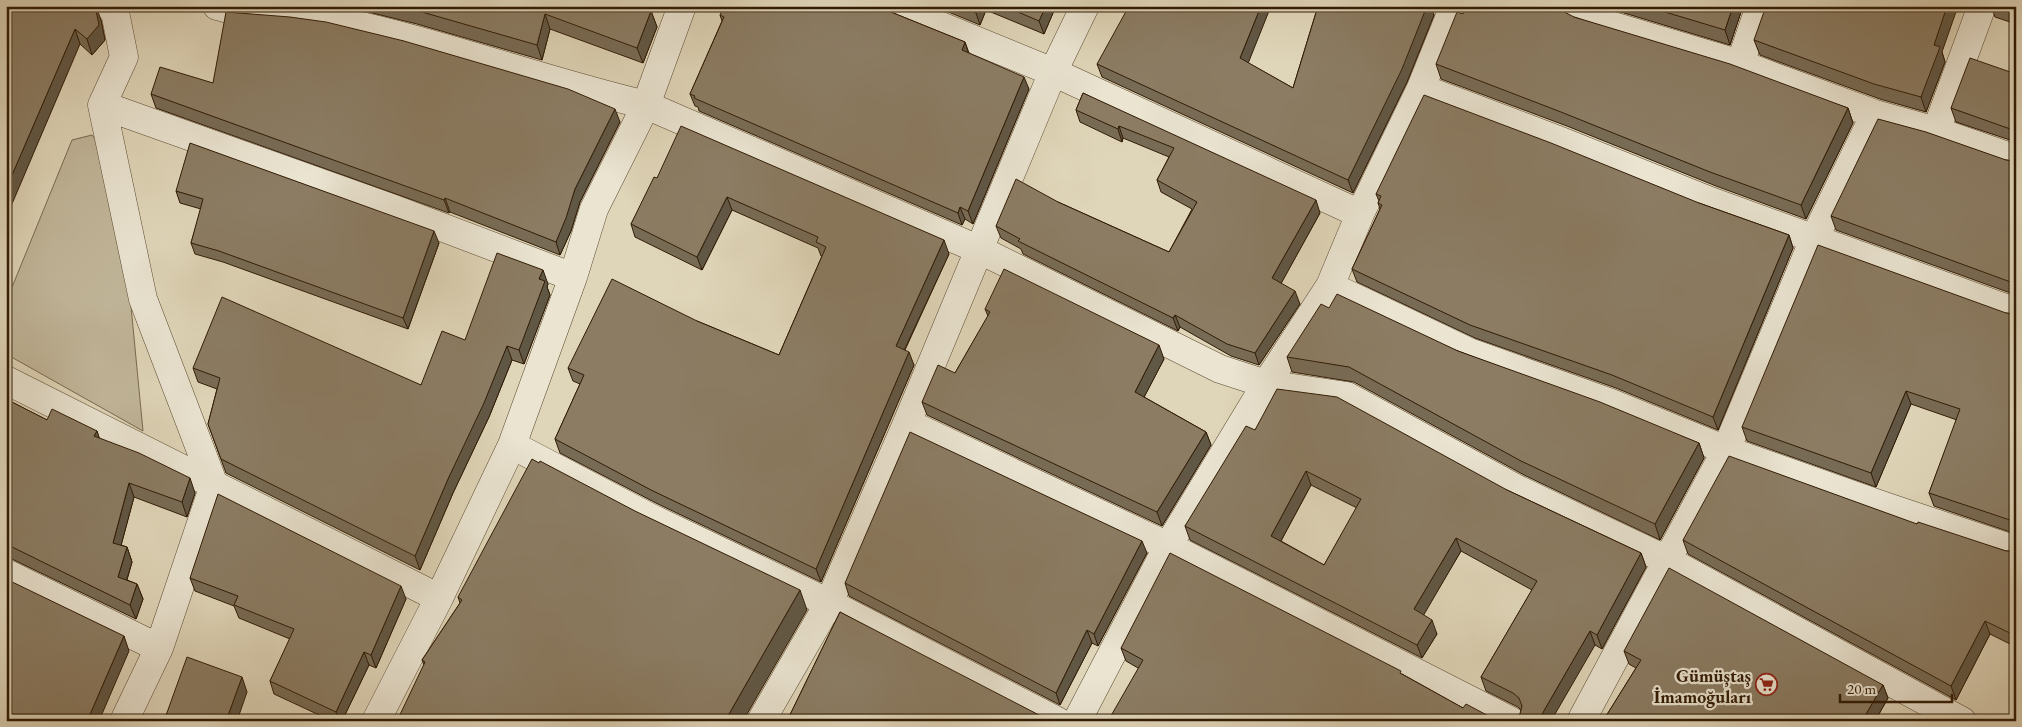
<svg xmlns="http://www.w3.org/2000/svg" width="2022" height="727" viewBox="0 0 2022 727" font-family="'EB Garamond',serif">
  <rect width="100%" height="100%" fill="#dfd5b8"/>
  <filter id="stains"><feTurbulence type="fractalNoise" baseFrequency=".004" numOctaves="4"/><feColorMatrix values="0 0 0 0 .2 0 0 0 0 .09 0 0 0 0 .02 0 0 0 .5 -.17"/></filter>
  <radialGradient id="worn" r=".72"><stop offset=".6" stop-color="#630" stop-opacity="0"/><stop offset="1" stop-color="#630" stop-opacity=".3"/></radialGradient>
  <path fill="#c1b69a" stroke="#796950" d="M92,135L107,154L123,223L143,431L6,354V302L72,140Z"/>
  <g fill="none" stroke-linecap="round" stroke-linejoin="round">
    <defs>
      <path id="street" d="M109,6L115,12L124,57L102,105L143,299L214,485L159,648L124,721
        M217,6L232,10C265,13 302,13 334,20C440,42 541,80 646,105L980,250L1220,369L1266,384L1347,396L1519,490L1667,560L1962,721
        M892,6L1053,72L1360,214
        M1563,6L1586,18L1740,64L1875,114L1936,131L2016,159
        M1740,64L1760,6
        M1421,88L1561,141L1710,201L2016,312
        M102,105L394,209L573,277
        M1936,131L1982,6
        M1330,286L1469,352L1611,403L1726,450L1884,506L2016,550
        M6,380L439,598
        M907,423L1168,546L1511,721
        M512,445L649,517L829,603L1057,721
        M6,573L159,648
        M376,721L439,598L512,445L573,277L594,209L646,105L682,6
        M761,721L829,603L907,423L1053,72L1085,6
        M1077,721L1168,546L1266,384L1330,286L1360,214L1421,88L1454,6
        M1581,721L1726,450L1814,239L1875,114"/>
    </defs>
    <use href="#street" stroke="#5c4a32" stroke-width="29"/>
    <use href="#street" stroke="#eae4d1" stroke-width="28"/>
  </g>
  <path fill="#786b55" stroke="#311c06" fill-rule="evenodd" d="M6,6L101,20L105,40L92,55L80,44Z
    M344,6H650L648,10L651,11L657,27L643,63L550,29L542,60L417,24Z
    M934,6H1056L1044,34L986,10L980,25Z
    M1318,6H1431L1434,15L1407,82L1353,193L1102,77L1097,64L1248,63L1293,88Z
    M1601,6H1743L1730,45Z
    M1991,6H2016V24L1995,17Z
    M881,8L965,42L969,53L1029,89L973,224L965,219L962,225L699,111L698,107L695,106L690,94L722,21L720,15Z
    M1574,17L1848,108L1853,123L1806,219L1716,186L1567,126L1441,79L1436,64Z
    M1754,40L1942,52L1945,62L1926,112L1880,99L1760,55Z
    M2016,74V142L1956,122L1951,108Z
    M1083,93L1320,213L1281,283L1300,304L1259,365L1231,356L1180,327L1178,331L1023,254L1021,249L1001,238L996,226L1058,202L1169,252L1192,209L1161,192L1157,180L1169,157L1123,138L1122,142L1080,122L1076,110Z
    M151,94L620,122L580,202L571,231L560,255L450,212L449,213L156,108Z
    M2006,160L2014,161L2016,160V295L1836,230L1831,216Z
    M657,178L949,254L905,350L914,365L821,582L656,503L560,453L555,439L580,384L573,381L568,368L697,321L779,355L822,256H821L818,248L732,210L702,270L635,237L631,224Z
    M176,191L439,243L408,329L223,262L195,254L191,243L201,209L180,203Z
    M1376,194L1699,203L1789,235L1793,248L1718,430L1616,388L1475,338L1357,282L1352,269L1380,209L1378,203L1379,201Z
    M548,284L547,287L550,295L524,364L512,360L489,417L453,493L420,570L226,473L208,424L217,389L198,382L193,368L421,385L465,340Z
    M1329,308L1458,351L1699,443L1704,458L1660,540L1526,476L1354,382L1292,372L1287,357Z
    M985,309L1164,359L1144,397L1206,432L1211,445L1162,526L927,415L922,402L955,373L988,316Z
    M2006,313L2014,314L2016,313V534L1934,506L1929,493L1957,420L1911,404L1876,487L1747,441L1742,427Z
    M6,399L47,420L97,431L99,438L195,493L187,517L134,497L121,545L127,547L132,562L127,580L137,584L143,599L136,619L12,559L6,558Z
    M1255,430L1507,490L1641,553L1646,567L1602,649L1595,645L1520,714L1521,710L1518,707L1486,691L1481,677L1532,590L1461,551L1423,615L1437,634L1422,658L1190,540L1185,526ZM1311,485L1357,508L1324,565L1281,541Z
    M1917,524L2006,551H2016V647L1990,634L1956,700L1688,554L1683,540Z
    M1147,553L1098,646L1092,643L1060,705L849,596L845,583Z
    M190,578L406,599L376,668L369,665L342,721H332L274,694L270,681L290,639L239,618L234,606L195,591Z
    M458,597L807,610L424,665L422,660L460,603Z
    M840,612L1041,721H787Z
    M1121,648L1402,674L1463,708L1138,668L1126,661Z
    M1624,651L1883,685L1888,698L1875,721H1603L1636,668L1629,664Z"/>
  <path fill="#615745" stroke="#311c06" d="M96,6L101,20L105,40L92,55L87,39Z
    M638,6H650L644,21Z
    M978,6H985L986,10L980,25L976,13Z
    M1046,6H1056L1044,34L1039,21Z
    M1261,6H1271L1245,71L1240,58Z
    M1427,6H1431L1434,15L1407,82L1353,193L1348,180Z
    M1733,6H1743L1730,45L1725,30Z
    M1947,6H1958L1942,52L1945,62L1926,112L1921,97L1934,45Z
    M651,11L657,27L643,63L637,48Z
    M545,14L550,29L542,60L537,45Z
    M75,29L80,44L6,218V189Z
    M965,42L969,55L962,50Z
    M1024,77L1029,89L973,224L968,211Z
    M1848,108L1853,123L1806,219L1801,205Z
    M615,109L620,122L580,202L571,231L560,255L556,242L575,189Z
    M1119,126L1123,138L1122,142L1118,129Z
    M727,197L732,210L702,270L697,257Z
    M445,198L450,212L449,213L444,200Z
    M1316,200L1320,213L1277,291L1272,278Z
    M960,207L965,219L962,225L958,213Z
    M434,231L439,243L408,329L403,318Z
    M1789,235L1793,248L1718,430L1713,417Z
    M944,240L949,254L900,359L896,346Z
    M543,270L548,284L547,287L550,295L524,364L519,350L539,279Z
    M1295,291L1300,304L1259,365L1255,353Z
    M1175,315L1180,327L1178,331L1173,318Z
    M1159,345L1164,359L1140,405L1135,392Z
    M507,346L512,360L489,417L453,493L420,570L415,556L448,479Z
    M909,352L914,365L821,582L816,569Z
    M1906,391L1911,404L1876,487L1871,473Z
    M97,431L102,446L94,436Z
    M1206,432L1211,445L1162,526L1157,512Z
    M1699,443L1704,458L1660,540L1655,524Z
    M1306,471L1311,485L1276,550L1271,536Z
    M190,478L195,493L187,517L182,502Z
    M129,483L134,497L118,557L113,543Z
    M1456,538L1461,551L1419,623L1414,609Z
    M1142,541L1147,553L1098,646L1094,634Z
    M127,547L132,562L123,592L118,577Z
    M1641,553L1646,567L1602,649L1597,635Z
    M137,584L143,599L136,619L130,605Z
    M401,586L406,599L376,668L371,655Z
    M800,590L807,610L743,721H725Z
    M1432,620L1437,634L1422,658L1417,645Z
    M1985,621L1990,634L1956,700L1951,686Z
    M1087,630L1092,643L1060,705L1056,693Z
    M1590,631L1595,645L1551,721H1538Z
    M124,636L129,651L99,721H89L88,719Z
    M364,652L369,665L342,721H339L336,712Z
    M242,677L247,692L237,721H226Z
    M1883,685L1888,698L1875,721H1862Z
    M1039,715L1041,721H1037Z"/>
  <path fill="#8b7c63" stroke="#311c06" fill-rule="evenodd" d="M6,6H95L99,25L87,39L75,29L6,189Z
    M401,6H638L651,11L637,48L545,14L537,45Z
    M724,6H880L881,8L965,42L962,50L1024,77L968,211L960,207L958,213L694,98L695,96L690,94L724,17L720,15Z
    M960,6H978L976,13Z
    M1004,6H1046L1039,21Z
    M1129,6H1261L1240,58L1293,88L1318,6H1427L1402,69L1348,180L1097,64Z
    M1467,6H1553L1574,17L1730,64L1848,108L1801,205L1710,172L1561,112L1436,64L1457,12L1463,14Z
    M1645,6H1733L1725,30Z
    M1766,6H1947L1934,45L1940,47L1921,97L1874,84L1754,40Z
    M2000,6H2016V11Z
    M226,12L290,17L326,22L404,41L568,89L615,109L575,189L566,218L556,242L445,198L444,200L151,94L160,67L213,83Z
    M1970,58L2016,74V131L1951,108Z
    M1083,93L1316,200L1272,278L1295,291L1255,353L1227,344L1175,315L1173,318L1018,241L1020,239L996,226L1016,179L1058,202L1169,252L1197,202L1157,180L1174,148L1119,126L1118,129L1076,110Z
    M1424,95L1551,143L1699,203L1789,235L1713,417L1612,375L1470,325L1352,269L1382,205L1378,203L1381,196L1376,194Z
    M1878,119L1926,132L2006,160L2014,161L2016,160V284L1831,216Z
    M681,126L944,240L896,346L909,352L816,569L651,490L555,439L584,375L568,368L612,279L697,321L779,355L826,247L816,242L818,237L727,197L697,257L631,224L654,177L657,178Z
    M190,143L434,231L403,318L219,251L191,243L203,199L176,191Z
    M1818,245L2006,313L2014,314L2016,313V522L1929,493L1960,409L1906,391L1871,473L1742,427Z
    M497,253L543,270L539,279L545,281L519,350L507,346L484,403L448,479L415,556L221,459L208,424L220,378L193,368L222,297L421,385L442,331L465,340Z
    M1004,269L1159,345L1135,392L1206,432L1157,512L922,402L938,365L955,373L990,312L985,309Z
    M1337,294L1458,351L1600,402L1699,443L1655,524L1521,461L1349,367L1287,357L1321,304L1329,308Z
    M1277,389L1337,397L1507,490L1641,553L1597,635L1590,631L1538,721H1514L1520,714L1522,706L1519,698L1513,693L1481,677L1537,581L1456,538L1414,609L1432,620L1417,645L1185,526L1246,426L1255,430ZM1306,471L1361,499L1324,565L1271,536Z
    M6,399L47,420L52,409L97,431L94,436L139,453L190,478L182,502L129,483L113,543L127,547L118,577L137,584L130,605L6,544Z
    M910,432L1142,541L1094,634L1087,630L1056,693L845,583Z
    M1729,456L1917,524L1918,522L2006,551H2016V636L1985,621L1951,686L1683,540Z
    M532,459L539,463L540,461L635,511L800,590L725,721H397L425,662L422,660L462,600L458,597Z
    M218,494L401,586L371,655L364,652L336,712L270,681L294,629L234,605L238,596L190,578Z
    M1170,553L1401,671L1400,673L1463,708L1466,704L1498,721H1108L1143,660L1121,648Z
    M1669,568L1883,685L1862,721H1603L1641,660L1624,651Z
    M6,579L124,636L88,719L94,721H6Z
    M840,612L1039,715L1037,721H925L914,715L918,721H787Z
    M187,657L242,677L226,721H164Z"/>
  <defs>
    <symbol id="supermarket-ring" viewBox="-11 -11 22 22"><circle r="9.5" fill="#eae4d1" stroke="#8f2418" stroke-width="1.5"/><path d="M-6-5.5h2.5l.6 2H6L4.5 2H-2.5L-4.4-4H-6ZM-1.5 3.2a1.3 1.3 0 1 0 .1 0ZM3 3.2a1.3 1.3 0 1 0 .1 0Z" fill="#8f2418"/></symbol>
  </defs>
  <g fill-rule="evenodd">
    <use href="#supermarket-ring" x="1754" y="672" width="25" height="25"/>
  </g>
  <g text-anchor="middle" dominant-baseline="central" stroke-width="4.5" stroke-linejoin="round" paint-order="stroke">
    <g font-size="18" font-weight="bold" fill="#311c06" stroke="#eae4d1" text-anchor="end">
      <text x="1751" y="675">Gümüştaş<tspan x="1751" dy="21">İmamoğuları</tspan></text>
    </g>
  </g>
  <rect width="2022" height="727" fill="none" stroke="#dfd5b8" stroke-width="25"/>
  <rect x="8" y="8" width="2007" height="712" fill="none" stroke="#311c06" stroke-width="2.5"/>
  <rect x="12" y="12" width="1997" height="702" fill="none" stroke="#311c06"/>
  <path d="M1840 694v8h112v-8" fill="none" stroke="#311c06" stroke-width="2.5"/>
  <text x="1847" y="694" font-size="15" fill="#311c06" stroke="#eae4d1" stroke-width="4" paint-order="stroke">20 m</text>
  <rect width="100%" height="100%" filter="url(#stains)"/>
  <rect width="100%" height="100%" fill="url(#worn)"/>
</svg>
